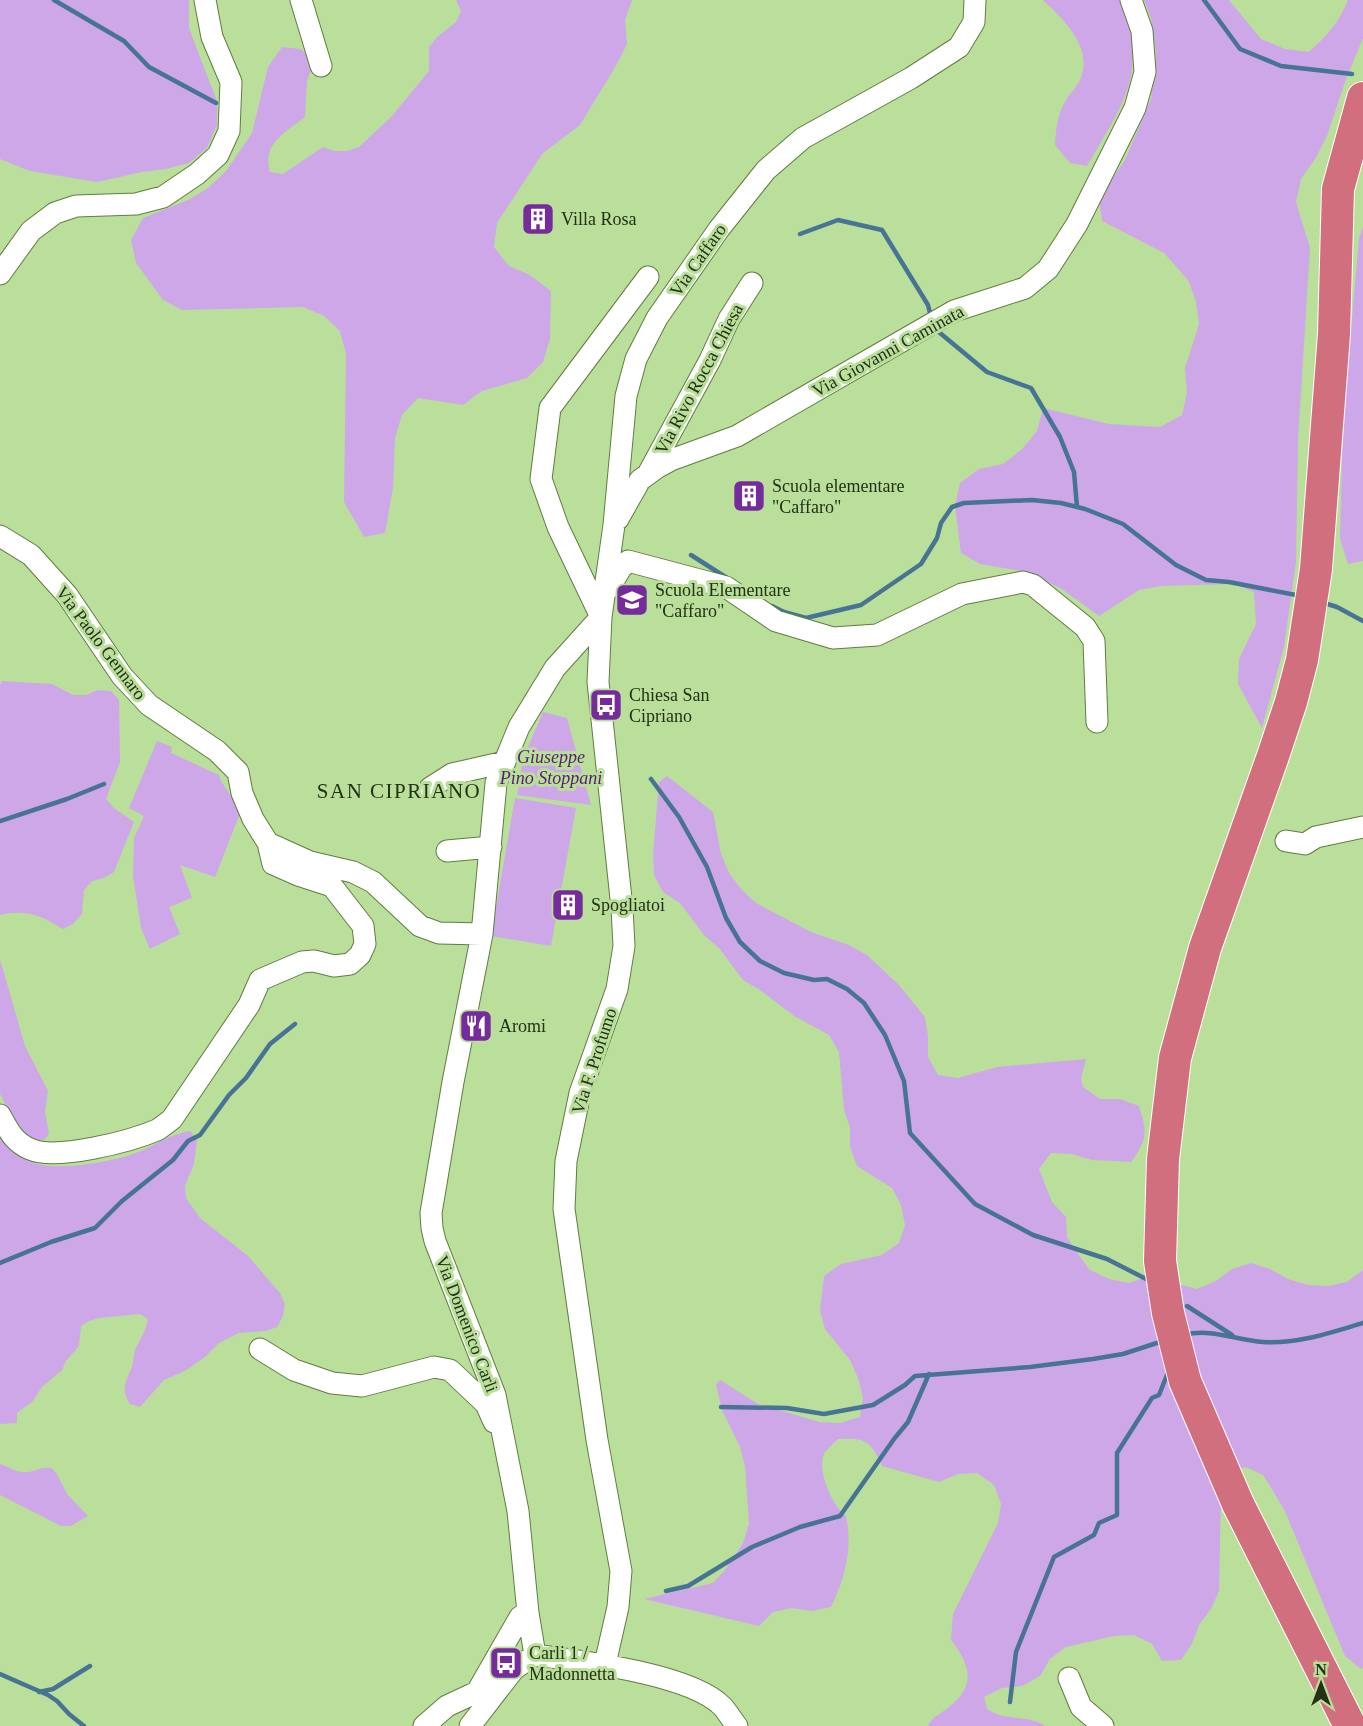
<svg xmlns="http://www.w3.org/2000/svg" width="1363" height="1726" viewBox="0 0 1363 1726" font-family="'Times New Roman',serif">
  <rect width="100%" height="100%" fill="#badf9b"/>
  <path fill="#cea7e9" d="M0,0H189V28L217,101V125L207,148L189,163L166,169L142,172L97,182L30,171L0,159Z
    M456,0H632L625,20L627,44L617,64L580,125L542,154L497,223L494,247L509,266L530,275L551,291L550,339L543,362L527,378L482,391L463,405L418,398L402,415L395,438L393,488L385,533L364,537L344,502L346,354L340,331L324,316L303,307L182,310L163,300L136,263L131,240L143,218L188,200L208,188L226,171L252,133L268,67L282,47L301,49L310,58L311,70L307,81L305,117C285,133 262,143 270,172L283,174L323,147L334,151H347L359,147L391,117L429,71V47L437,37L456,22L461,11Z
    M1043,0H1121C1149,75 1123,103 1087,166L1070,163L1055,145C1056,128 1057,115 1066,100C1070,93 1077,87 1080,80C1094,48 1064,20 1043,0Z
    M1144,0H1229L1261,39L1285,49L1309,52C1327,36 1339,22 1348,0H1363V38L1345,82L1327,136L1315,159L1301,179L1296,202L1310,248L1298,440L1296,562L1284,647L1262,728L1238,684L1239,659L1256,624L1254,592L1234,584L1161,586L1139,590L1099,616L1062,589L1027,572L980,564L961,553L955,506L960,483L979,469L1003,464L1022,449L1037,431L1043,408L1109,424L1160,427L1182,415L1187,393L1185,368L1199,324L1196,301L1188,280L1164,253L1102,221L1099,198L1125,160L1151,99L1156,52L1151,18Z
    M1363,227V561L1348,564L1340,539L1343,421L1359,238Z
    M2,681L52,684L73,695H86L98,690L111,691L119,700L120,762L106,799L114,808L134,822L114,872L104,878L92,881L84,890L82,914L73,924L63,929C40,915 27,909 0,915V685Z
    M543,712L567,718L591,805L517,795L523,759Z
    M157,741L172,747L171,753L219,775L221,781L241,811L215,877L180,865L192,898L169,907L180,934L150,949L141,928L133,876L134,838L144,816L129,808Z
    M667,776L713,812L721,854L729,873L741,889L756,903L811,932L849,945L867,955L899,985L925,1017L928,1036V1057L938,1075L958,1078L997,1067L1086,1059L1081,1078L1083,1087L1100,1099H1120L1139,1106C1148,1133 1147,1139 1131,1162L1092,1160L1072,1154L1051,1153L1039,1169L1052,1202L1066,1217L1067,1237L1078,1254L1090,1270L1109,1279L1129,1283L1148,1276L1197,1289L1216,1281L1232,1269L1251,1263L1270,1269L1288,1279L1308,1285L1328,1286L1347,1282L1363,1270V1667L1361,1669L1345,1656L1284,1509L1263,1475L1246,1467L1215,1475L1221,1493L1219,1591L1211,1609L1199,1625L1192,1644L1181,1660L1162,1661L1152,1644L1134,1635L1114,1636L1066,1647L1050,1659L1040,1676L1022,1686L1002,1688L984,1697L987,1709C1006,1722 1027,1714 1045,1726H928C932,1716 941,1714 949,1707C977,1685 970,1665 951,1640L953,1614L998,1523L1001,1504L994,1485L977,1473L958,1474L939,1482L882,1466C871,1441 866,1438 838,1439C834,1443 827,1449 824,1454C817,1471 832,1506 846,1516C853,1548 845,1578 831,1607L812,1611L792,1608L773,1612L759,1626L644,1599L713,1583L725,1570L743,1543L749,1524L745,1466L740,1447L722,1410L716,1384L720,1380L758,1404L820,1422L840,1423L860,1417L863,1398L858,1378L850,1360L825,1329L820,1310L824,1276L841,1264L882,1255L899,1243L905,1225L901,1205L892,1188L857,1166L850,1147V1128L844,1110L839,1052L829,1035L794,1016L760,990L743,980L719,948L704,935L680,903L663,892L654,875L653,855L659,782Z
    M515,798L576,808L551,946L491,936Z
    M0,959L25,1046L48,1091L45,1112L49,1134L44,1140H29L18,1129L0,1094Z
    M190,1131L197,1140L194,1164L185,1186L186,1198L200,1218L248,1256L280,1293L285,1304L283,1316L277,1327L266,1331L239,1333L219,1343L205,1357L185,1371L164,1380L140,1407L130,1404C121,1390 125,1383 131,1369C134,1363 133,1356 135,1350C140,1339 146,1331 148,1319L140,1314L99,1318L89,1321L81,1326L79,1346L66,1361L62,1370L42,1387L33,1401L17,1413V1423L0,1424V1137L2,1140C11,1148 20,1158 32,1162C55,1172 110,1162 133,1154C153,1147 169,1134 190,1131Z
    M0,1464C8,1466 15,1472 23,1472C35,1473 38,1466 52,1468L58,1476L67,1494L88,1516L71,1526H61L0,1495Z"/>
  <g fill="none" stroke-linecap="round" stroke-linejoin="round">
    <path stroke="#477395" stroke-width="4.5" d="M54,0L124,41L149,67L216,103
      M1204,0L1240,49L1281,66L1352,74
      M800,234L838,220L882,230L928,305L931,317
      M934,328L987,372L1031,388L1060,437L1074,472L1077,507
      M691,555L727,578
      M1321,602L1337,607L1363,621
      M772,606L784,612L806,618L861,605L921,564L937,538L941,523L952,507L964,503L1032,500L1061,503L1085,509L1123,524L1176,565L1206,580L1229,582L1301,596
      M651,779L679,817L707,867L726,918L740,942L760,961L784,973L814,980L827,979L847,989L864,1003L885,1035L904,1081L910,1133L975,1204L1033,1235L1107,1259L1152,1282
      M0,821L67,799L104,784
      M0,1263L51,1242L95,1228L122,1201L173,1160L188,1141L200,1135L229,1095L246,1078L270,1044L295,1024
      M1187,1306L1232,1335
      M1184,1335C1211,1328 1236,1340 1263,1342C1298,1344 1329,1333 1363,1323
      M721,1407L787,1408L824,1414L873,1405L905,1385L915,1376L1030,1367L1093,1359L1123,1354L1163,1341
      M666,1591L688,1586L752,1547L800,1527L840,1516L894,1439L908,1422L929,1374
      M0,1674L48,1695L57,1701L69,1714L84,1726
      M39,1692L53,1689L90,1666
      M1010,1702L1016,1652L1054,1557L1094,1535L1099,1523L1117,1515V1453L1152,1398L1159,1395L1169,1370"/>
    <defs>
      <path id="minor" d="M301,0L321,66
        M0,274L31,231L55,213L76,206L136,204L163,197L197,174L218,155L229,131L231,82L212,37L205,0
        M648,474L710,360L729,319L752,283
        M618,519L640,480L658,467L671,460L737,436L954,311L1025,288L1048,269L1077,224L1135,108L1145,72L1142,31L1131,0
        M0,536L31,555L67,595L122,676L149,705L217,751L238,772L242,793L253,819L268,843L310,862L353,872L373,882L420,926L439,933L482,934
        M609,588L621,568L628,561L726,587L776,621L833,638L877,635L962,594L1023,582L1033,585L1085,627L1094,641L1097,722
        M430,788L452,774L505,762
        M1286,841L1305,844L1316,837L1363,827
        M447,851L491,847
        M0,1115C8,1129 13,1142 30,1149C56,1161 131,1141 157,1130C162,1127 167,1123 172,1119L249,1005L260,980L302,962L314,961L334,966L350,964L360,955L365,944L363,926L332,886L298,875L273,864L268,843
        M260,1349L294,1370L332,1383L362,1386L434,1367L450,1370L486,1404L494,1422
        M535,1655L528,1613L518,1511L495,1395L435,1241L432,1228L431,1213L453,1082L482,934L496,783L519,727L555,668L601,617L558,527L541,479L550,408L648,277
        M535,1655C581,1661 692,1674 723,1707C728,1713 732,1720 737,1726
        M605,1664L618,1607L621,1571L597,1440L564,1209L566,1161L580,1093L617,989L624,946L622,908L598,682L601,617L614,525L626,396L636,359L657,318L719,229L766,170L803,138L911,78L959,47L974,22L975,0
        M1069,1678L1081,1707L1103,1726
        M424,1726L447,1706L477,1692L520,1617L528,1613
        M470,1726L514,1669L535,1655"/>
      <path id="highway" d="M1350,1726L1238,1504L1185,1381L1168,1313L1160,1261L1163,1159L1175,1058L1205,948L1273,756L1291,702L1302,660L1316,569L1334,334L1338,189L1363,98"/>
    </defs>
    <use href="#minor" stroke="#5e7e3f" stroke-width="23"/>
    <use href="#highway" stroke="#fff" stroke-width="34"/>
    <use href="#minor" stroke="#fff" stroke-width="21"/>
    <use href="#highway" stroke="#d26f7e" stroke-width="32"/>
  </g>
  <defs>
    <symbol id="building-square" viewBox="-11 -11 22 22"><rect x="-9" y="-9" width="18" height="18" rx="4" fill="#762b9d" stroke="#badf9b"/><path d="M-4-6H4V6H1V3H-1V6H-4ZM-2.5-4.3h1.7v1.8h-1.7ZM.8-4.3h1.7v1.8H.8ZM-2.5-1h1.7V.8h-1.7ZM.8-1h1.7V.8H.8Z" fill="#fff"/></symbol>
    <symbol id="school-square" viewBox="-11 -11 22 22"><rect x="-9" y="-9" width="18" height="18" rx="4" fill="#762b9d" stroke="#badf9b"/><path d="M0-5L7-2L0 1L-7-2ZM-4 1L0 2.5L4 1V4Q0 6-4 4Z" fill="#fff"/></symbol>
    <symbol id="bus-square" viewBox="-11 -11 22 22"><rect x="-9" y="-9" width="18" height="18" rx="4" fill="#762b9d" stroke="#badf9b"/><path d="M-5-6H5V4H4V6H2V4H-2V6H-4V4H-5ZM-3.5-4V0h7V-4ZM-3.5 1.2v1.5H-2V1.2ZM2 1.2v1.5H3.5V1.2Z" fill="#fff"/></symbol>
    <symbol id="restaurant-square" viewBox="-11 -11 22 22"><rect x="-9" y="-9" width="18" height="18" rx="4" fill="#762b9d" stroke="#badf9b"/><path d="M-5-6h1v4h1v-4h1v4h1v-4h1v5L-1.5 .5V6h-2V.5L-5-1ZM5-6V6H3V1.5H1.5Q1.5-4 5-6Z" fill="#fff"/></symbol>
  </defs>
  <g fill-rule="evenodd">
    <use href="#building-square" x="519" y="200" width="38" height="38"/>
    <use href="#building-square" x="730" y="477" width="38" height="38"/>
    <use href="#school-square" x="613" y="581" width="38" height="38"/>
    <use href="#bus-square" x="587" y="686" width="38" height="38"/>
    <use href="#building-square" x="549" y="886" width="38" height="38"/>
    <use href="#restaurant-square" x="457" y="1007" width="38" height="38"/>
    <use href="#bus-square" x="487" y="1644" width="38" height="38"/>
  </g>
  <g text-anchor="middle" dominant-baseline="central" stroke-width="6" stroke-linejoin="round" paint-order="stroke">
    <g font-size="18" fill="#233116" stroke="#badf9b" text-anchor="start">
      <text x="561" y="219">Villa Rosa</text>
      <text x="772" y="486">Scuola elementare<tspan x="772" dy="21">"Caffaro"</tspan></text>
      <text x="655" y="590">Scuola Elementare<tspan x="655" dy="21">"Caffaro"</tspan></text>
      <text x="629" y="695">Chiesa San<tspan x="629" dy="21">Cipriano</tspan></text>
      <text x="591" y="905">Spogliatoi</text>
      <text x="499" y="1026">Aromi</text>
      <text x="529" y="1653">Carli 1 /<tspan x="529" dy="21">Madonnetta</tspan></text>
    </g>
    <g font-size="18" fill="#233116" stroke="#badf9b">
      <text transform="translate(698 260) rotate(-55)">Via Caffaro</text>
      <text transform="translate(888 351) rotate(-29)">Via Giovanni Caminata</text>
      <text transform="translate(699 379) rotate(-62)">Via Rivo Rocca Chiesa</text>
      <text transform="translate(101 643) rotate(53)">Via Paolo Gennaro</text>
      <text transform="translate(594 1061) rotate(-72)">Via F. Profumo</text>
      <text transform="translate(467 1324) rotate(69)">Via Domenico Carli</text>
    </g>
    <g font-size="18" font-style="italic" fill="#551e71" stroke="#badf9b">
      <text x="551" y="757">Giuseppe<tspan x="551" dy="21">Pino Stoppani</tspan></text>
    </g>
    <g font-size="21" letter-spacing="1.5" fill="#233116" stroke="#badf9b">
      <text x="399" y="791">SAN CIPRIANO</text>
    </g>
  </g>
  <g transform="translate(1321 1684)" stroke="#badf9b" stroke-width="4.5" paint-order="stroke">
  <path d="M0-4.5L10 22L0 15L-10 22Z" fill="#233116"/>
  <text y="-9" font-size="16" font-weight="bold" text-anchor="middle" fill="#233116">N</text>
  </g>
</svg>
